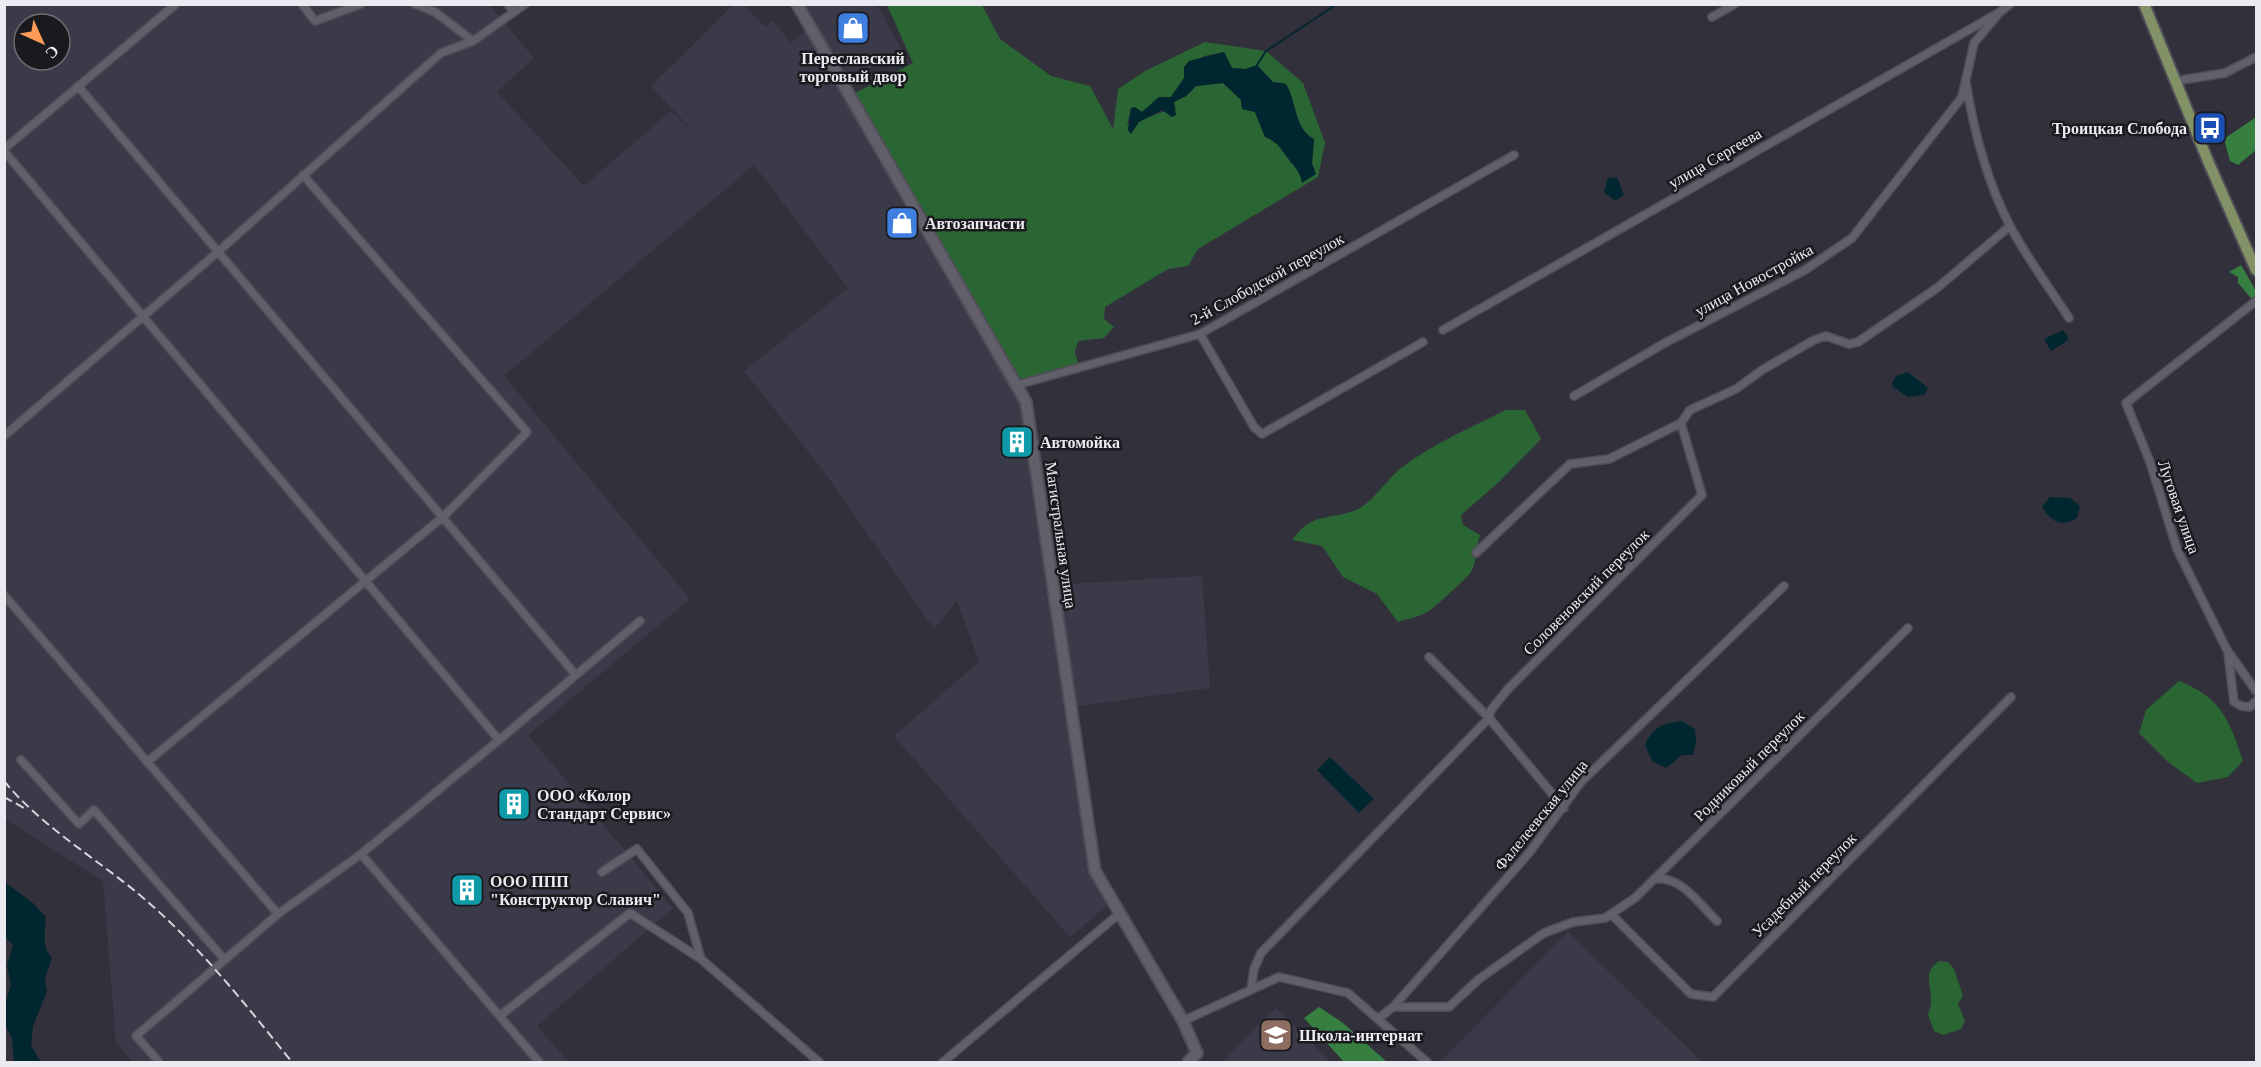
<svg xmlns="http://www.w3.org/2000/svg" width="2261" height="1067" viewBox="0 0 2261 1067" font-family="'Times New Roman',serif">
  <rect width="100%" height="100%" fill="#32313b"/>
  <path fill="#3b3a49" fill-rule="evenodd" d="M4,5H489L534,58L497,92L584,186L671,111L700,139L651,86L733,5H744L765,27L773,21L791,43L808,29L1026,402L1054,585L1202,576L1210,688L1071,707L1094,872L1112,901L1070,937L894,736L979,662L957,601L934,629L822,469L744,371L848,288L754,165L504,376L690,599L528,735L673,908L537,1026L569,1062H133L116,1043L103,881L5,819ZM24,24H60V60H24Z
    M804,5H877L902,51L847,80Z
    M1568,932L1702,1062H1440Z
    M1276,1008L1331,1062H1222Z"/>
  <path fill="#2a6633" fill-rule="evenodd" d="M887,5H982L1000,39L1051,76L1090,86L1113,129L1118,89L1145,71L1205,42L1266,51L1303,83L1325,143L1318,177L1198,249L1188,266L1168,269L1105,307L1104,319L1114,327L1104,338L1078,341L1075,352L1078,363L1018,384L855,93L913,63ZM1224,52L1232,68L1246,69L1257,65L1273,82L1283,83C1298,100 1293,128 1314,139L1312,164L1315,170L1301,178C1295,162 1281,143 1265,137L1255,112L1241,106V100L1223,83L1196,86L1186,96L1173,102L1176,109C1158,111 1144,121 1127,125L1131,108L1142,112L1159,97H1171L1184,78V67L1204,56Z
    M1506,410H1525L1541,439L1499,482L1461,515L1463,525L1480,535C1476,547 1477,562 1471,572C1469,576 1435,607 1429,611C1421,616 1408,619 1398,622L1377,594L1343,577L1322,546L1292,540C1313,511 1328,521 1356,510C1372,504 1389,476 1404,466C1434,443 1472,427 1506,410Z
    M2179,681C2222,698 2229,720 2243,761L2228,777L2197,783L2168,762L2139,733L2146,710Z
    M1939,961L1948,962L1954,969L1963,996L1958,1004L1965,1021L1961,1029L1943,1035L1934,1031L1928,1014C1938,992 1918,976 1939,961Z"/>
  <path fill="#377f41" d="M2256,117V150L2238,165L2230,161L2224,139Z
    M2241,265L2256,291V297L2251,298L2238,283V277L2229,272Z
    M1319,1007L1343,1023L1387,1062H1344L1304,1018Z"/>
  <path fill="#002630" d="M1224,52L1232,68L1246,69L1257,65L1273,82L1286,84C1297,102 1294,129 1314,139L1312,164L1316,174L1302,183C1300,170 1294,167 1287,157C1279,147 1278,142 1265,137L1255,112L1242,109L1241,100L1223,83L1196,86L1186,96L1174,102L1176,115L1172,117L1162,110L1139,122L1131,134L1128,130L1131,108L1135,107L1142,112L1159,97H1171L1184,78V67L1189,61Z
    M1617,177L1624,195L1615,201L1604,192L1608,178Z
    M2063,330L2068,336L2067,341L2051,351L2044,339Z
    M1908,372L1928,388L1924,395L1908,397L1893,387L1892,383L1896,376Z
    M2050,497L2070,498L2080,506L2077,518C2062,528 2049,521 2042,506Z
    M1682,721L1695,729L1696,742L1693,755H1682L1666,768L1652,761L1645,745C1653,727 1663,723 1682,721Z
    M1330,757L1374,799L1359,813L1317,770Z
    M5,882L33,903L46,917C45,933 41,945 52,958L45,979L47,991L33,1026L31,1046L41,1062H14L12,1039L4,1022L5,1005L11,985L7,965L13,945L5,936Z"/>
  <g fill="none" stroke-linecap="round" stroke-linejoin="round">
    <path stroke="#002630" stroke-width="2" d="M1257,65L1266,51L1337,4"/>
    <defs>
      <path id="street" d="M302,4L315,21L361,4
        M415,4L435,12L473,41
        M508,4L514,12L525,4
        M1712,17L1735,4
        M2175,81L2225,73L2256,57
        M1966,83C1974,132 1986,179 2009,224C2026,257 2049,287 2069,318
        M78,86L575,674
        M4,149L176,4
        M4,151L499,740L361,854L278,914L136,1036L159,1062
        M2256,301L2126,403L2150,462L2177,549L2227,650L2256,691
        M1443,330L2000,12
        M1200,334L1254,427L1262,434L1423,342
        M1017,385L1200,334L1514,155
        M1574,396L1663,344L1805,270L1852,238L1962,97L1974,43L2000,12L2010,4
        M1681,423L1690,410L1736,389L1762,370L1814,340L1826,336L1849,344L1858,342L1937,288L2010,226
        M4,436L219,251L441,53L473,41L514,12
        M1476,553L1570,464L1609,459L1681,423L1702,495L1508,689L1491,710L1489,718L1564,808
        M4,595L278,914
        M2228,653L2234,702L2241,706L2250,707L2256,701
        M499,740L640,621
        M21,760L79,824L94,810L224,959
        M147,762L444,516L527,432L303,175
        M361,854L539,1062
        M602,872L637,849L688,913L701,959
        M1654,879C1681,875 1699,904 1717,921
        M1611,914L1691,994L1713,997L2011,697
        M1251,990L1254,969L1261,953L1489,718L1429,657
        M1393,1007H1449L1479,979L1544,933L1573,922L1605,918L1635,898L1908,628
        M501,1015L630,913L701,959L819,1062
        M1378,1019L1393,1007L1529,853L1581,782L1784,586
        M1183,1021L1279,977L1348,993L1427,1062
        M943,1062L1120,913"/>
      <path id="secondary" d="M797,4L1026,402L1095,871L1183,1021L1197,1053L1188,1062"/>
      <path id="primary" d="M2144,4L2208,161L2256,270"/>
    </defs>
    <use href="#street" stroke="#504f58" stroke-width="10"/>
    <use href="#secondary" stroke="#504f58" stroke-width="14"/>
    <use href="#primary" stroke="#504f58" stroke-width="14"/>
    <use href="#street" stroke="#605f6a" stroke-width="7"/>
    <use href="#secondary" stroke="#605f6a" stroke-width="10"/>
    <use href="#primary" stroke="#839266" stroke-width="10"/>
    <path stroke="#d4d4da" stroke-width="2" stroke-dasharray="9 4.5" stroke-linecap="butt" d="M4,781C41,826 97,859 141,896C199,945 245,1004 292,1062
      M4,797L26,809"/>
  </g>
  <defs>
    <symbol id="shop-square" viewBox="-11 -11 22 22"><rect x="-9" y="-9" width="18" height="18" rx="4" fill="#3f7fe0" stroke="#1a1a1e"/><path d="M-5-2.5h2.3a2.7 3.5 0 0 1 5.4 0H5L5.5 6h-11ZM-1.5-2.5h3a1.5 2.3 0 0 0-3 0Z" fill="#fff"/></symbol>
    <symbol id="bus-square" viewBox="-11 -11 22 22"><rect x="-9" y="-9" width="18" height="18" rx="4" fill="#1a4fb4" stroke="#1a1a1e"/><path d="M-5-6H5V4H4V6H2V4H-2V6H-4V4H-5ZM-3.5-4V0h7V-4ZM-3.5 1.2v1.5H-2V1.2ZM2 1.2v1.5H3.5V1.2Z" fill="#fff"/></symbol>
    <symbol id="building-square" viewBox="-11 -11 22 22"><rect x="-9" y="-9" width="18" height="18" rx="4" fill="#0f9aa8" stroke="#1a1a1e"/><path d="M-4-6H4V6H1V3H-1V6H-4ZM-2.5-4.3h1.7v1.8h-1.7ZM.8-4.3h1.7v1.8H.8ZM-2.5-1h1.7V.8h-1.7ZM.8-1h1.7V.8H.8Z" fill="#fff"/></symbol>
    <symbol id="school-square" viewBox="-11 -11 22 22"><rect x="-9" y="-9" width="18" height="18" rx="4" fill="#8d6e63" stroke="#1a1a1e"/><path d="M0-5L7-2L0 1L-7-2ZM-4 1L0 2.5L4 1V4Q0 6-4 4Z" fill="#fff"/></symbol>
  </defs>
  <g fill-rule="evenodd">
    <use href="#shop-square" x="834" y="9" width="38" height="38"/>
    <use href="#bus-square" x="2191" y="109" width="38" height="38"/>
    <use href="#shop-square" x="883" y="204" width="38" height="38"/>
    <use href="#building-square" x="998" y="423" width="38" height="38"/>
    <use href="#building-square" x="495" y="785" width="38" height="38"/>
    <use href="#building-square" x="448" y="871" width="38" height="38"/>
    <use href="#school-square" x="1257" y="1016" width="38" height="38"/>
  </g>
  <g text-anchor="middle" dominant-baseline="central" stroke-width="5" stroke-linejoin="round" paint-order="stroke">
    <g font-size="16" font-weight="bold" fill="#eaeaf0" stroke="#1a1a1e" text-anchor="start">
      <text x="853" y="58" text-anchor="middle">Переславский<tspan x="853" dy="18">торговый двор</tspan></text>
      <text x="2187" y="128" text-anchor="end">Троицкая Слобода</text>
      <text x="925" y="223">Автозапчасти</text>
      <text x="1040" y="442">Автомойка</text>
      <text x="537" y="795">ООО «Колор<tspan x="537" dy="18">Стандарт Сервис»</tspan></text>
      <text x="490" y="881">ООО ППП<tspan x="490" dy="18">"Конструктор Славич"</tspan></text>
      <text x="1299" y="1035">Школа-интернат</text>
    </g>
    <g font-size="16" fill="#eaeaf0" stroke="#1a1a1e">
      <text transform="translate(1715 158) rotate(-30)">улица Сергеева</text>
      <text transform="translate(1267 279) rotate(-29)">2-й Слободской переулок</text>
      <text transform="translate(1754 280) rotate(-29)">улица Новостройка</text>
      <text transform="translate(2179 507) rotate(71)">Луговая улица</text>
      <text transform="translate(1061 535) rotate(82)">Магистральная улица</text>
      <text transform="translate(1586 592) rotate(-45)">Соловеновский переулок</text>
      <text transform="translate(1749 766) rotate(-45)">Родниковый переулок</text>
      <text transform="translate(1541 815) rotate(-51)">Фалелеевская улица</text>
      <text transform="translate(1804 885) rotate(-45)">Усадебный переулок</text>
    </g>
  </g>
  <rect width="2261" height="1067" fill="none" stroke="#eaeaf0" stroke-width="12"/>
  <g transform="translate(42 42) rotate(135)"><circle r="28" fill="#1a1a1e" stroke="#6d6d72" stroke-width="1.5"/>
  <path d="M0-4.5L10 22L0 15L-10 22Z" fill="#fe9c57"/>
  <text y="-9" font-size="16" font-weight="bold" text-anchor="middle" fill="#eaeaf0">С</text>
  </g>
</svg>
